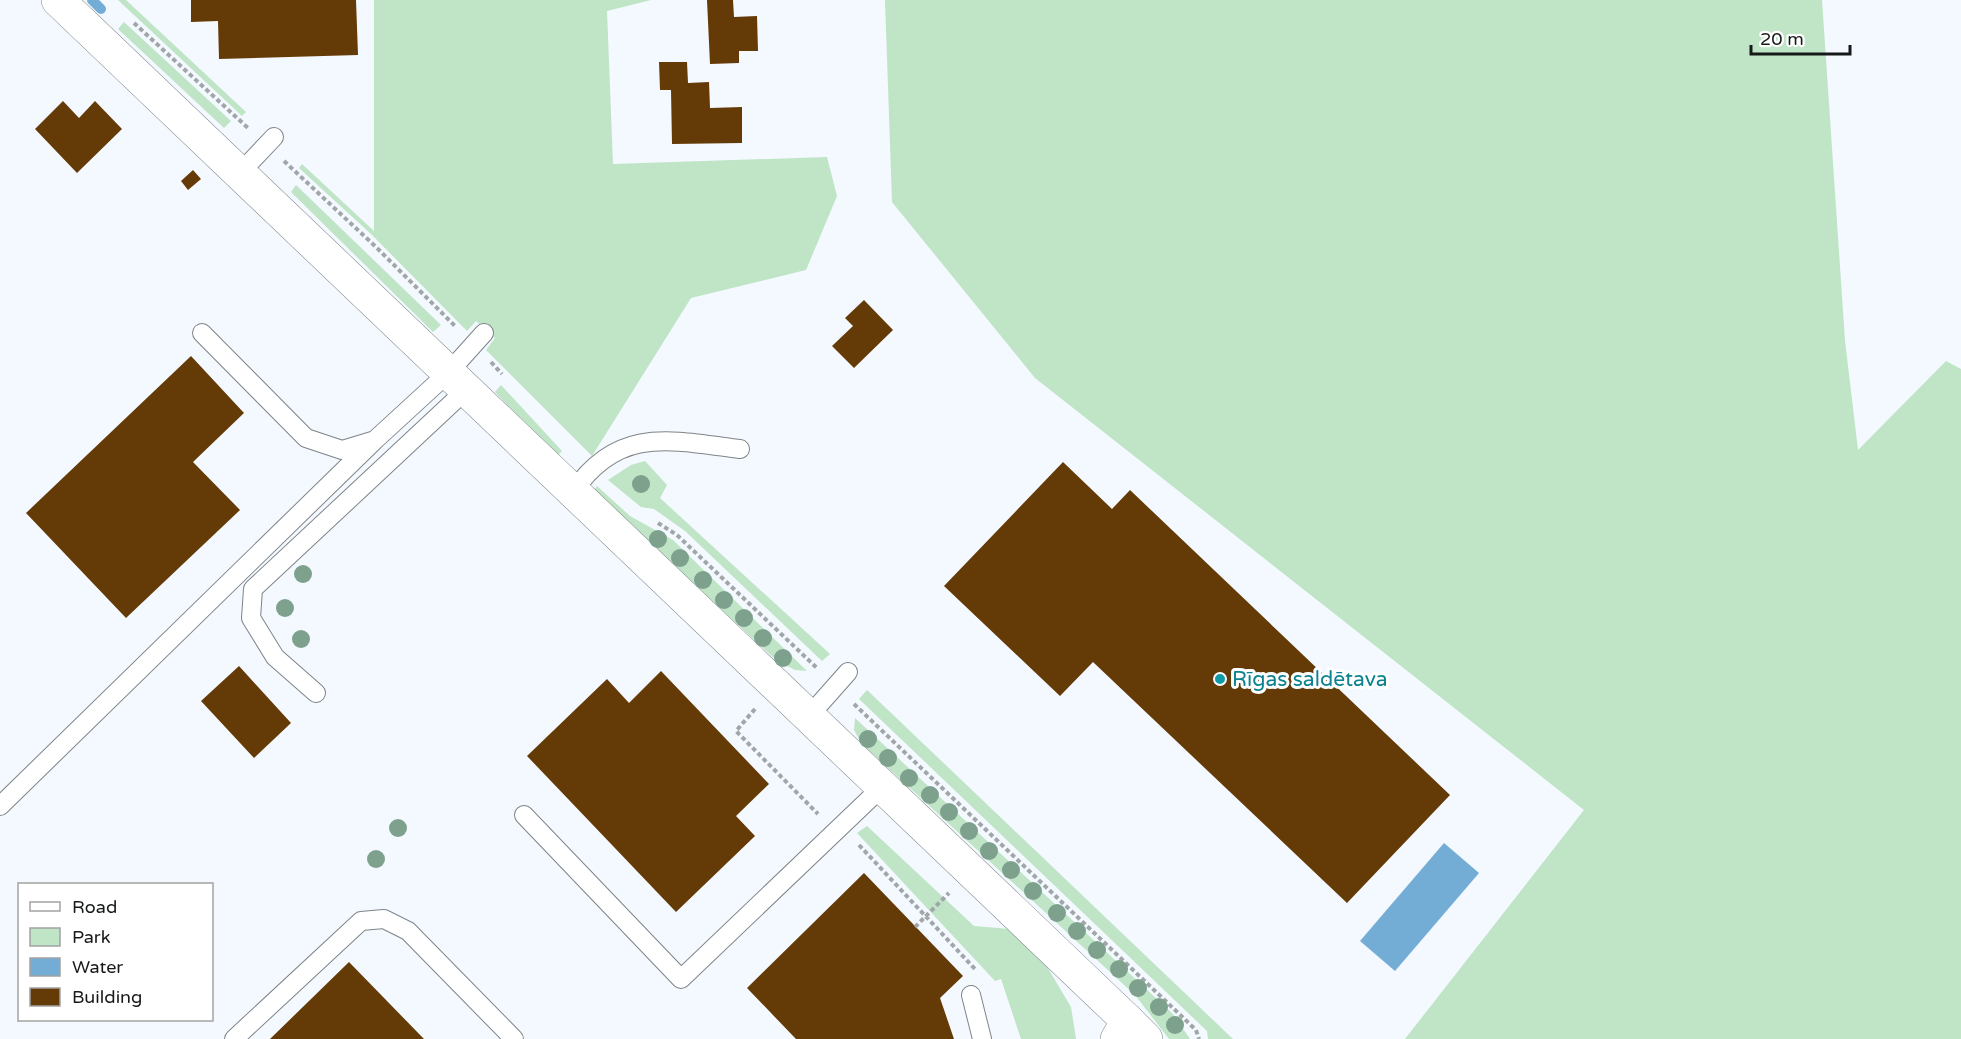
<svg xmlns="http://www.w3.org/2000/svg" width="1961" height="1039" viewBox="0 0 1961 1039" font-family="'Varela Round',sans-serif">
  <rect width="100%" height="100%" fill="#f3f9fe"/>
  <path fill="#bfe4c6" d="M118,0H126L246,112L242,116Z
    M374,0H651L607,11L613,164L827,157L837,196L806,270L691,298L592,456L486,350L495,338L476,321L467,331L372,235L299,168L302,164L374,231Z
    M885,0H1822L1845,341L1858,450L1946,361L1961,369V1039H1405L1584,810L1035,378L892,202Z
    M124,22L231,121L224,128L118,29Z
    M296,185L441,325L433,332L291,192Z
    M501,385L562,451L557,456L495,392Z
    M645,461L667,485L660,498L830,654L822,661L685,531L654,509L641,507L608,480L631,465Z
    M597,486L630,516L673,540L807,671L795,670L776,660L593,491Z
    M867,690L1233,1039H1208L1207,1031L859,699Z
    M855,718L1173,1014L1190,1039H1169L1135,995L861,743L854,730Z
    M867,826L974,926L1010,929L1046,965L1071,1007L1076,1039H1021L1001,979L995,981L857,833Z"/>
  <path fill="#73add5" d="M1444,843L1479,873L1395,971L1360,941Z"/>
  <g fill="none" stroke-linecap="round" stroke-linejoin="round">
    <path stroke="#73add5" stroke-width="10" d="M92,0L101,9"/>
  </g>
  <path fill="#643a06" d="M191,0H356L358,55L219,59L218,21L191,22Z
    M707,0H733L734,17L757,16L758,51H739V63L710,64Z
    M659,62H687L688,83L709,82L710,108L742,107V143L672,144L671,90H660Z
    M63,101L79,118L95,101L122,129L77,173L35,129Z
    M193,170L201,179L188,190L181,181Z
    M864,300L893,330L854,368L832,346L853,326L845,318Z
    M191,356L244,413L193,462L240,510L126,618L26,513Z
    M1063,462L1112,509L1130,490L1450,795L1347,903L1093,662L1060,696L944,586Z
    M239,666L291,723L254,758L201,701Z
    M661,671L769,784L736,816L755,836L676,912L527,756L607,679L629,703Z
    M864,873L963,976L940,998L954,1039H796L747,988Z
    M349,962L424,1039H270Z"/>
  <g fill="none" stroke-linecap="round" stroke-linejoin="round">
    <defs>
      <path id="service" d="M240,173L274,137
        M202,333L306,438L342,450L375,440L448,373L484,333
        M573,492C618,426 670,440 740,449
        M316,693L275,657L251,618L253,589L466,390
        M809,716L848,672
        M0,806L375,440
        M524,815L681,979L882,787
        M971,995L982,1039
        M234,1039L361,921L384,919L408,931L514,1039"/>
      <path id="minor" d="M1128,1021L1146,1039"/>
      <path id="tertiary" d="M58,0L1128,1021L1117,1039"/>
    </defs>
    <use href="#service" stroke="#7e8488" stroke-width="20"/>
    <use href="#minor" stroke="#7e8488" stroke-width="34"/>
    <use href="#tertiary" stroke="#7e8488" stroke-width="34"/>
    <path stroke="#a1a6a9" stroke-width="4" stroke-dasharray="4.5 3" stroke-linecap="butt" d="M134,23L248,128
      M284,161L376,247L456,327
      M491,362L502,374
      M658,523L677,535L818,669
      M854,704L1196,1030L1199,1039
      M755,709L736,731L818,814
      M859,845L975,969
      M915,927L949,893"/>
    <use href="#service" stroke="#fff" stroke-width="18"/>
    <use href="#minor" stroke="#fff" stroke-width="33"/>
    <use href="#tertiary" stroke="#fff" stroke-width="33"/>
  </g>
  <g fill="#7da18d">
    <circle cx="641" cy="484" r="9"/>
    <circle cx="658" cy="539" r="9"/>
    <circle cx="680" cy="558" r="9"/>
    <circle cx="303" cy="574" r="9"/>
    <circle cx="703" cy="580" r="9"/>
    <circle cx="724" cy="600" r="9"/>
    <circle cx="285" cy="608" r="9"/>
    <circle cx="744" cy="618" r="9"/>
    <circle cx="763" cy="638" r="9"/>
    <circle cx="301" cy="639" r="9"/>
    <circle cx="783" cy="658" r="9"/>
    <circle cx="868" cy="739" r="9"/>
    <circle cx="888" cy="758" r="9"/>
    <circle cx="909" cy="778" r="9"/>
    <circle cx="930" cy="795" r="9"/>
    <circle cx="949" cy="812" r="9"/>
    <circle cx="398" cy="828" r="9"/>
    <circle cx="969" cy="831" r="9"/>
    <circle cx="989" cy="851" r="9"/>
    <circle cx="376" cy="859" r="9"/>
    <circle cx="1011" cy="870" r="9"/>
    <circle cx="1033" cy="891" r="9"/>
    <circle cx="1057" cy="913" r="9"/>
    <circle cx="1077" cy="931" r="9"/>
    <circle cx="1097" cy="950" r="9"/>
    <circle cx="1119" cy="969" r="9"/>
    <circle cx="1138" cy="988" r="9"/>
    <circle cx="1159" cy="1007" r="9"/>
    <circle cx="1175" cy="1025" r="9"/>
  </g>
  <circle fill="#0f9aa8" stroke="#fff" stroke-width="2" cx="1220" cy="679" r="6"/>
  <g text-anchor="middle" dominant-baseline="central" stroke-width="6" stroke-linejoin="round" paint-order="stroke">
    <g font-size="21" fill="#0d838f" stroke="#fff" text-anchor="start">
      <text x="1232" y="679">Rīgas saldētava</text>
    </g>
  </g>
  <rect x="18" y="883" width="195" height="138" fill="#ffffff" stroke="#a2a3a3" stroke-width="1.5"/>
  <rect x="30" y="902" width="30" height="9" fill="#ffffff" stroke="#a2a3a3" stroke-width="1.5"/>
  <text x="72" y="913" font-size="18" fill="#161819">Road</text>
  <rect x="30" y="928" width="30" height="18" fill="#bfe4c6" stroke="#a2a3a3" stroke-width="1.5"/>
  <text x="72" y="943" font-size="18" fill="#161819">Park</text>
  <rect x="30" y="958" width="30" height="18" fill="#73add5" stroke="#a2a3a3" stroke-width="1.5"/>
  <text x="72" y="973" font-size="18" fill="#161819">Water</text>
  <rect x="30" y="988" width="30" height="18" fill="#643a06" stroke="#a2a3a3" stroke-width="1.5"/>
  <text x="72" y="1003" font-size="18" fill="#161819">Building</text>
  <path d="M1751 45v9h99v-9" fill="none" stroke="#161819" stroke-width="3"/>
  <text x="1760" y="45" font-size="18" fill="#161819" stroke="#ffffff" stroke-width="4.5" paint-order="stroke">20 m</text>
</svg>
